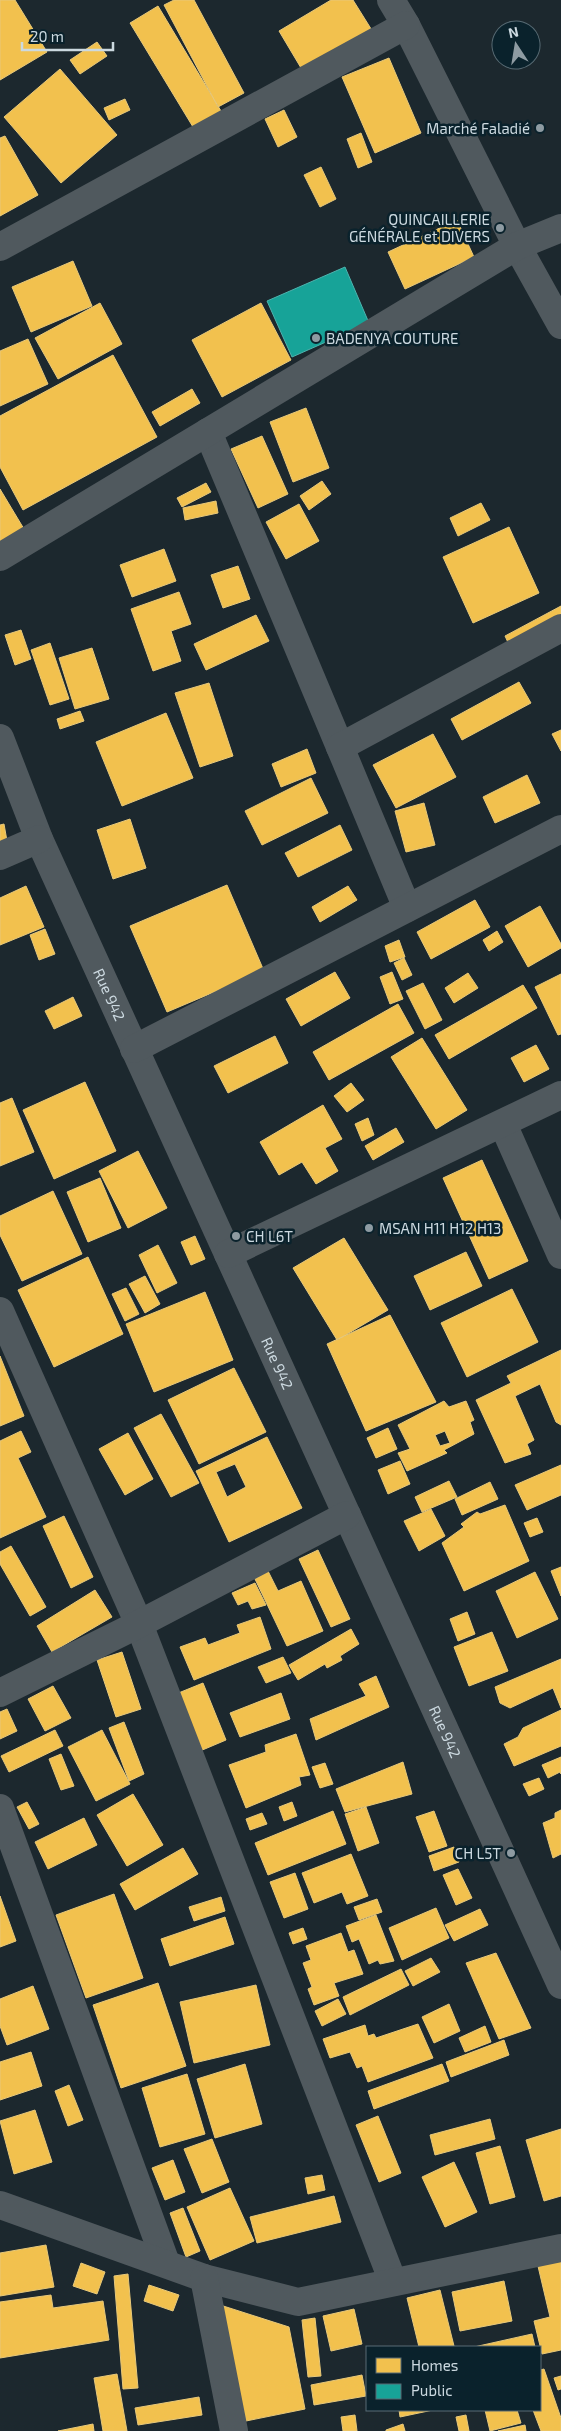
<svg xmlns="http://www.w3.org/2000/svg" width="561" height="2431" viewBox="0 0 561 2431" font-family="'Exo 2',sans-serif">
  <rect width="100%" height="100%" fill="#1c282e"/>
  <path fill="#f2c14e" stroke="#e7c87a" fill-rule="evenodd" d="M0,0H15L47,52L0,80Z
    M174,0H194L244,93L218,107L164,5Z
    M331,0H353L373,32L304,73L279,31Z
    M158,6L221,111L193,127L130,23Z
    M97,42L107,56L80,74L70,60Z
    M389,58L421,133L375,153L342,77Z
    M60,69L117,135L61,183L4,117Z
    M125,99L130,110L109,120L104,108Z
    M284,110L297,137L278,147L265,119Z
    M361,133L372,162L358,168L347,139Z
    M5,136L38,195L0,216V138Z
    M321,167L336,199L320,207L304,175Z
    M457,220L474,257L405,289L388,252Z
    M73,261L92,306L31,332L12,287Z
    M100,303L122,344L58,379L35,338Z
    M261,303L291,360L222,397L192,340Z
    M28,339L48,384L0,406V351Z
    M113,355L157,437L23,510L0,467V416Z
    M192,389L200,403L160,426L152,412Z
    M306,408L329,468L293,482L270,422Z
    M262,436L288,494L258,508L231,449Z
    M322,481L331,494L309,510L300,496Z
    M206,483L211,492L182,507L177,498Z
    M0,489L24,529L0,544Z
    M216,501L218,513L185,520L183,508Z
    M481,503L490,520L458,536L450,518Z
    M299,504L319,541L286,559L266,522Z
    M509,527L539,593L473,623L443,557Z
    M164,549L176,581L132,597L120,565Z
    M238,566L250,599L223,608L211,575Z
    M179,592L191,624L171,631L181,661L153,671L131,609Z
    M561,606V625L512,651L505,636Z
    M256,615L269,641L206,670L194,644Z
    M21,630L31,659L15,665L5,635Z
    M50,643L69,699L50,705L31,650Z
    M92,648L109,699L75,709L59,658Z
    M519,682L531,703L462,740L451,719Z
    M209,683L233,756L200,767L175,693Z
    M80,711L84,721L60,729L57,719Z
    M166,713L193,778L122,806L96,742Z
    M561,730V751L552,734Z
    M433,734L456,777L396,808L373,765Z
    M307,749L316,773L281,787L272,764Z
    M527,775L540,803L495,823L483,797Z
    M311,778L328,813L262,845L245,811Z
    M424,803L435,845L406,852L395,811Z
    M130,819L146,868L113,879L97,830Z
    M4,824L7,841L0,842V825Z
    M340,825L352,850L298,877L285,853Z
    M227,885L264,971L167,1012L130,926Z
    M26,886L44,927L0,945V898Z
    M348,886L357,900L320,922L312,907Z
    M475,900L490,927L431,959L417,932Z
    M540,906L561,944V948L528,967L505,926Z
    M45,929L55,954L39,960L30,935Z
    M497,931L503,942L489,951L483,940Z
    M399,940L405,957L390,962L385,946Z
    M404,958L412,975L402,980L394,963Z
    M335,972L350,998L301,1026L286,999Z
    M392,972L403,999L390,1004L380,977Z
    M468,973L478,988L454,1003L445,988Z
    M561,974V1034L558,1035L535,987Z
    M423,983L442,1020L425,1029L406,991Z
    M523,985L537,1008L449,1059L435,1035Z
    M73,997L82,1016L54,1029L45,1011Z
    M398,1004L414,1033L329,1080L313,1052Z
    M275,1036L288,1063L228,1093L214,1066Z
    M422,1038L467,1110L436,1129L391,1057Z
    M536,1045L549,1069L524,1082L511,1058Z
    M85,1082L116,1151L54,1179L23,1110Z
    M351,1083L364,1100L347,1112L334,1096Z
    M12,1098L34,1152L0,1166V1103Z
    M323,1105L342,1139L325,1148L338,1171L316,1184L302,1162L279,1175L260,1142Z
    M368,1118L374,1135L362,1141L355,1124Z
    M396,1128L404,1142L373,1160L365,1146Z
    M138,1151L167,1208L128,1228L99,1171Z
    M482,1160L528,1261L489,1279L443,1178Z
    M100,1178L121,1228L88,1242L67,1192Z
    M53,1191L82,1254L22,1281L0,1235V1216Z
    M195,1236L205,1259L191,1265L181,1242Z
    M344,1238L388,1310L337,1340L293,1268Z
    M158,1245L177,1283L157,1293L139,1255Z
    M466,1252L482,1286L430,1310L414,1276Z
    M88,1257L123,1334L54,1367L18,1290Z
    M145,1276L160,1304L145,1313L129,1284Z
    M126,1288L139,1314L125,1321L112,1294Z
    M512,1289L538,1342L467,1377L441,1323Z
    M205,1292L233,1360L154,1392L126,1324Z
    M390,1315L436,1402L366,1431L327,1344Z
    M561,1350V1425L556,1422L540,1384L515,1396L534,1440L527,1444L531,1454L505,1463L476,1400L511,1383L507,1376Z
    M0,1356L24,1416L0,1426Z
    M234,1368L266,1432L199,1464L168,1400Z
    M444,1401L449,1407L466,1401L474,1420L470,1422L474,1434L444,1450L447,1453L407,1471L398,1453L410,1449L398,1425ZM445,1431L450,1443L440,1446L435,1435Z
    M161,1414L199,1483L171,1497L134,1428Z
    M388,1428L397,1449L376,1458L367,1438Z
    M21,1431L31,1452L18,1458L46,1517L0,1538V1441Z
    M128,1433L153,1479L125,1495L99,1449Z
    M267,1437L302,1508L229,1542L196,1471ZM235,1464L246,1487L227,1497L216,1472Z
    M400,1461L410,1484L388,1494L378,1470Z
    M561,1465V1495L527,1510L515,1485Z
    M449,1481L457,1497L422,1512L415,1497Z
    M490,1482L498,1499L462,1515L455,1499Z
    M505,1505L529,1561L464,1591L442,1543L464,1527L461,1524L477,1512L480,1514Z
    M431,1509L445,1536L419,1551L404,1521Z
    M64,1516L93,1577L71,1588L43,1526Z
    M537,1518L543,1532L530,1537L524,1523Z
    M11,1546L46,1607L30,1616L0,1564V1552Z
    M318,1550L350,1619L331,1627L299,1559Z
    M561,1567V1596L551,1571Z
    M268,1571L278,1591L301,1581L323,1631L287,1646L255,1579Z
    M535,1572L558,1619L517,1638L496,1591Z
    M255,1583L266,1605L252,1609L248,1601L238,1605L232,1593Z
    M95,1590L112,1617L52,1652L37,1626Z
    M467,1612L475,1634L458,1641L450,1619Z
    M260,1617L271,1649L194,1680L180,1647L205,1638L208,1645L240,1633L237,1625Z
    M351,1629L359,1644L340,1656L342,1660L327,1668L325,1664L298,1680L289,1665Z
    M492,1632L508,1671L469,1686L454,1647Z
    M122,1652L141,1709L116,1717L97,1660Z
    M283,1657L291,1673L266,1683L258,1667Z
    M561,1659V1708L553,1688L510,1708L500,1703L495,1687Z
    M376,1676L389,1707L316,1740L310,1719L366,1696L359,1684Z
    M203,1683L226,1740L200,1751L176,1694Z
    M53,1686L71,1718L45,1731L28,1699Z
    M281,1693L290,1719L240,1737L230,1713Z
    M7,1709L17,1731L0,1739V1712Z
    M561,1710V1746L514,1766L504,1744L518,1737L523,1728Z
    M124,1722L144,1774L129,1781L109,1728Z
    M55,1730L63,1746L9,1772L1,1756Z
    M102,1730L130,1784L96,1801L68,1747Z
    M296,1734L310,1775L299,1777L301,1785L246,1808L229,1765L266,1752L265,1745Z
    M61,1754L74,1786L61,1790L49,1759Z
    M561,1757V1774L560,1772L548,1778L542,1765Z
    M403,1762L412,1794L345,1812L336,1789Z
    M325,1763L333,1784L320,1788L312,1767Z
    M539,1778L544,1789L529,1796L523,1784Z
    M133,1794L163,1845L127,1866L97,1815Z
    M27,1802L39,1824L29,1829L17,1807Z
    M292,1802L297,1816L284,1821L279,1807Z
    M366,1807L379,1843L358,1851L345,1814Z
    M561,1810V1854L553,1858L543,1823L555,1818V1813Z
    M333,1811L346,1844L268,1875L255,1843Z
    M434,1811L447,1846L429,1852L416,1817Z
    M262,1813L267,1824L250,1830L246,1819Z
    M84,1818L97,1845L48,1869L35,1842Z
    M454,1847L459,1862L434,1871L429,1856Z
    M183,1848L198,1874L135,1910L120,1884Z
    M351,1854L368,1896L347,1904L342,1892L314,1903L302,1873Z
    M458,1869L472,1898L456,1905L443,1875Z
    M295,1873L308,1909L284,1918L270,1882Z
    M114,1894L143,1978L86,1998L56,1915Z
    M0,1896L16,1941L0,1947Z
    M221,1897L225,1911L194,1921L189,1907Z
    M377,1899L382,1912L359,1920L354,1907Z
    M436,1908L449,1938L402,1960L389,1928Z
    M480,1909L488,1925L454,1941L445,1925Z
    M376,1915L394,1961L380,1964L378,1960L369,1964L359,1939L352,1942L346,1926Z
    M225,1917L234,1944L170,1966L161,1939Z
    M303,1928L307,1939L293,1944L289,1933Z
    M341,1933L348,1952L354,1950L363,1974L334,1983L339,1996L314,2005L308,1989L312,1987L303,1963L311,1960L306,1946Z
    M496,1953L531,2028L499,2039L466,1963Z
    M431,1958L440,1972L413,1986L405,1971Z
    M401,1969L409,1985L350,2015L343,1997Z
    M158,1983L186,2066L121,2088L93,2005Z
    M256,1985L270,2045L194,2063L180,2002Z
    M33,1986L49,2029L7,2045L0,2026V1999Z
    M338,1999L346,2014L322,2026L315,2011Z
    M449,2004L460,2031L434,2043L422,2017Z
    M418,2024L433,2058L368,2082L362,2066L357,2068L350,2052L330,2058L323,2039L365,2025L368,2036L374,2034L376,2038Z
    M485,2026L491,2042L465,2052L459,2038Z
    M504,2040L509,2055L451,2077L446,2062Z
    M31,2052L42,2086L0,2100V2062Z
    M245,2064L262,2124L215,2138L197,2079Z
    M442,2064L449,2081L374,2109L368,2091Z
    M187,2074L205,2134L160,2147L142,2088Z
    M69,2085L83,2120L68,2126L55,2091Z
    M35,2110L52,2162L14,2174L0,2121Z
    M378,2116L401,2173L379,2182L356,2125Z
    M490,2119L495,2139L435,2155L430,2135Z
    M561,2129V2196L544,2201L526,2140Z
    M212,2139L229,2182L202,2193L184,2149Z
    M500,2146L515,2197L490,2204L476,2153Z
    M173,2160L185,2192L165,2200L152,2168Z
    M454,2162L477,2212L445,2227L422,2177Z
    M322,2175L325,2190L308,2194L305,2178Z
    M230,2188L254,2241L210,2260L187,2207Z
    M334,2196L341,2222L257,2243L250,2217Z
    M183,2208L200,2251L186,2257L170,2213Z
    M46,2245L54,2287L0,2296V2253Z
    M561,2257V2350L542,2354L534,2321L550,2317L537,2262Z
    M81,2263L105,2272L97,2294L73,2286Z
    M128,2274L138,2388L123,2389L114,2276Z
    M504,2281L512,2321L460,2331L452,2292Z
    M149,2285L179,2295L173,2311L144,2301Z
    M440,2290L454,2346L419,2347L407,2298Z
    M51,2295L53,2308L103,2301L109,2340L0,2358V2302Z
    M217,2304L289,2327L305,2409L246,2421Z
    M354,2309L362,2344L331,2351L323,2316Z
    M315,2318L321,2376L308,2377L302,2320Z
    M532,2334L535,2347H474Z
    M544,2369L561,2418V2431H541L533,2410H540V2370Z
    M117,2374L127,2431H103L94,2378Z
    M362,2375L366,2396L314,2405L311,2385Z
    M561,2376V2389L558,2390L554,2378Z
    M199,2397L202,2415L138,2425L135,2408Z
    M399,2410H433L400,2417Z
    M485,2410H517L521,2423L490,2431Z
    M355,2415L357,2431H343L341,2417Z
    M466,2415L469,2431H459L456,2417Z
    M93,2424L94,2431H58Z
    M403,2424L405,2431H386V2430Z
    M525,2425L526,2431H498Z"/>
  <path fill="#17a398" stroke="#4db3ae" d="M345,267L369,323L292,357L267,301Z"/>
  <g fill="none" stroke-linecap="round" stroke-linejoin="round">
    <g stroke="#50595e" stroke-width="28">
      <path d="M391,0L406,25L517,246L561,325"/>
      <path d="M0,247L406,25"/>
      <path d="M208,432L340,747"/>
      <path d="M0,557L517,246L561,228"/>
      <path id="s1" d="M0,738L39,839L561,1985"/>
      <path d="M0,856L39,839"/>
      <path d="M407,908L340,747L561,628"/>
      <path d="M134,1049L561,829"/>
      <path d="M503,1124L561,1255"/>
      <path d="M228,1254L561,1095"/>
      <path d="M0,1311L139,1624L393,2282"/>
      <path d="M0,1693L139,1624L347,1515"/>
      <path d="M0,1808L166,2263"/>
      <path d="M0,2205L204,2278L298,2302L561,2248"/>
      <path d="M204,2278L234,2431"/>
    </g>
  </g>
  <g fill="#8e9ba2" stroke="#0a222c" stroke-width="2">
    <circle cx="540" cy="128" r="5"/>
    <circle cx="500" cy="228" r="5"/>
    <circle cx="316" cy="338" r="5"/>
    <circle cx="369" cy="1228" r="5"/>
    <circle cx="236" cy="1236" r="5"/>
    <circle cx="511" cy="1853" r="5"/>
  </g>
  <g text-anchor="middle" dominant-baseline="central" stroke-width="5" stroke-linejoin="round" paint-order="stroke">
    <g font-size="15" fill="#ccd9e0" stroke="#0a222c" text-anchor="end">
      <text x="530" y="128">Marché Faladié</text>
      <text x="490" y="219">QUINCAILLERIE<tspan x="490" dy="17">GÉNÉRALE et DIVERS</tspan></text>
      <text x="326" y="338" text-anchor="start">BADENYA COUTURE</text>
      <text x="379" y="1228" text-anchor="start">MSAN H11 H12 H13</text>
      <text x="246" y="1236" text-anchor="start">CH L6T</text>
      <text x="501" y="1853">CH L5T</text>
    </g>
    <g font-size="15" fill="#ccd9e0" stroke="#0a222c">
      <text stroke="none"><textPath href="#s1" startOffset="279">Rue 942</textPath></text>
      <text stroke="none"><textPath href="#s1" startOffset="684">Rue 942</textPath></text>
      <text stroke="none"><textPath href="#s1" startOffset="1089">Rue 942</textPath></text>
    </g>
  </g>
  <rect x="366" y="2346" width="175" height="65" fill="#0a222c" stroke="#586b74"/>
  <rect x="376" y="2358" width="25" height="15" fill="#f2c14e" stroke="#586b74"/>
  <text x="411" y="2371" font-size="15" fill="#ccd9e0">Homes</text>
  <rect x="376" y="2384" width="25" height="15" fill="#17a398" stroke="#586b74"/>
  <text x="411" y="2396" font-size="15" fill="#ccd9e0">Public</text>
  <g transform="translate(516 45) rotate(348)"><circle r="24" fill="#0a222c" stroke="#586b74"/>
  <path d="M0-4L9 19L0 12L-9 19Z" fill="#8e9ba2"/>
  <text y="-8" font-size="14" font-weight="bold" text-anchor="middle" fill="#ccd9e0">N</text>
  </g>
  <path d="M22 42v8h91v-8" fill="none" stroke="#ccd9e0" stroke-width="2.5"/>
  <text x="30" y="42" font-size="15" fill="#ccd9e0" stroke="#0a222c" stroke-width="4" paint-order="stroke">20 m</text>
</svg>
